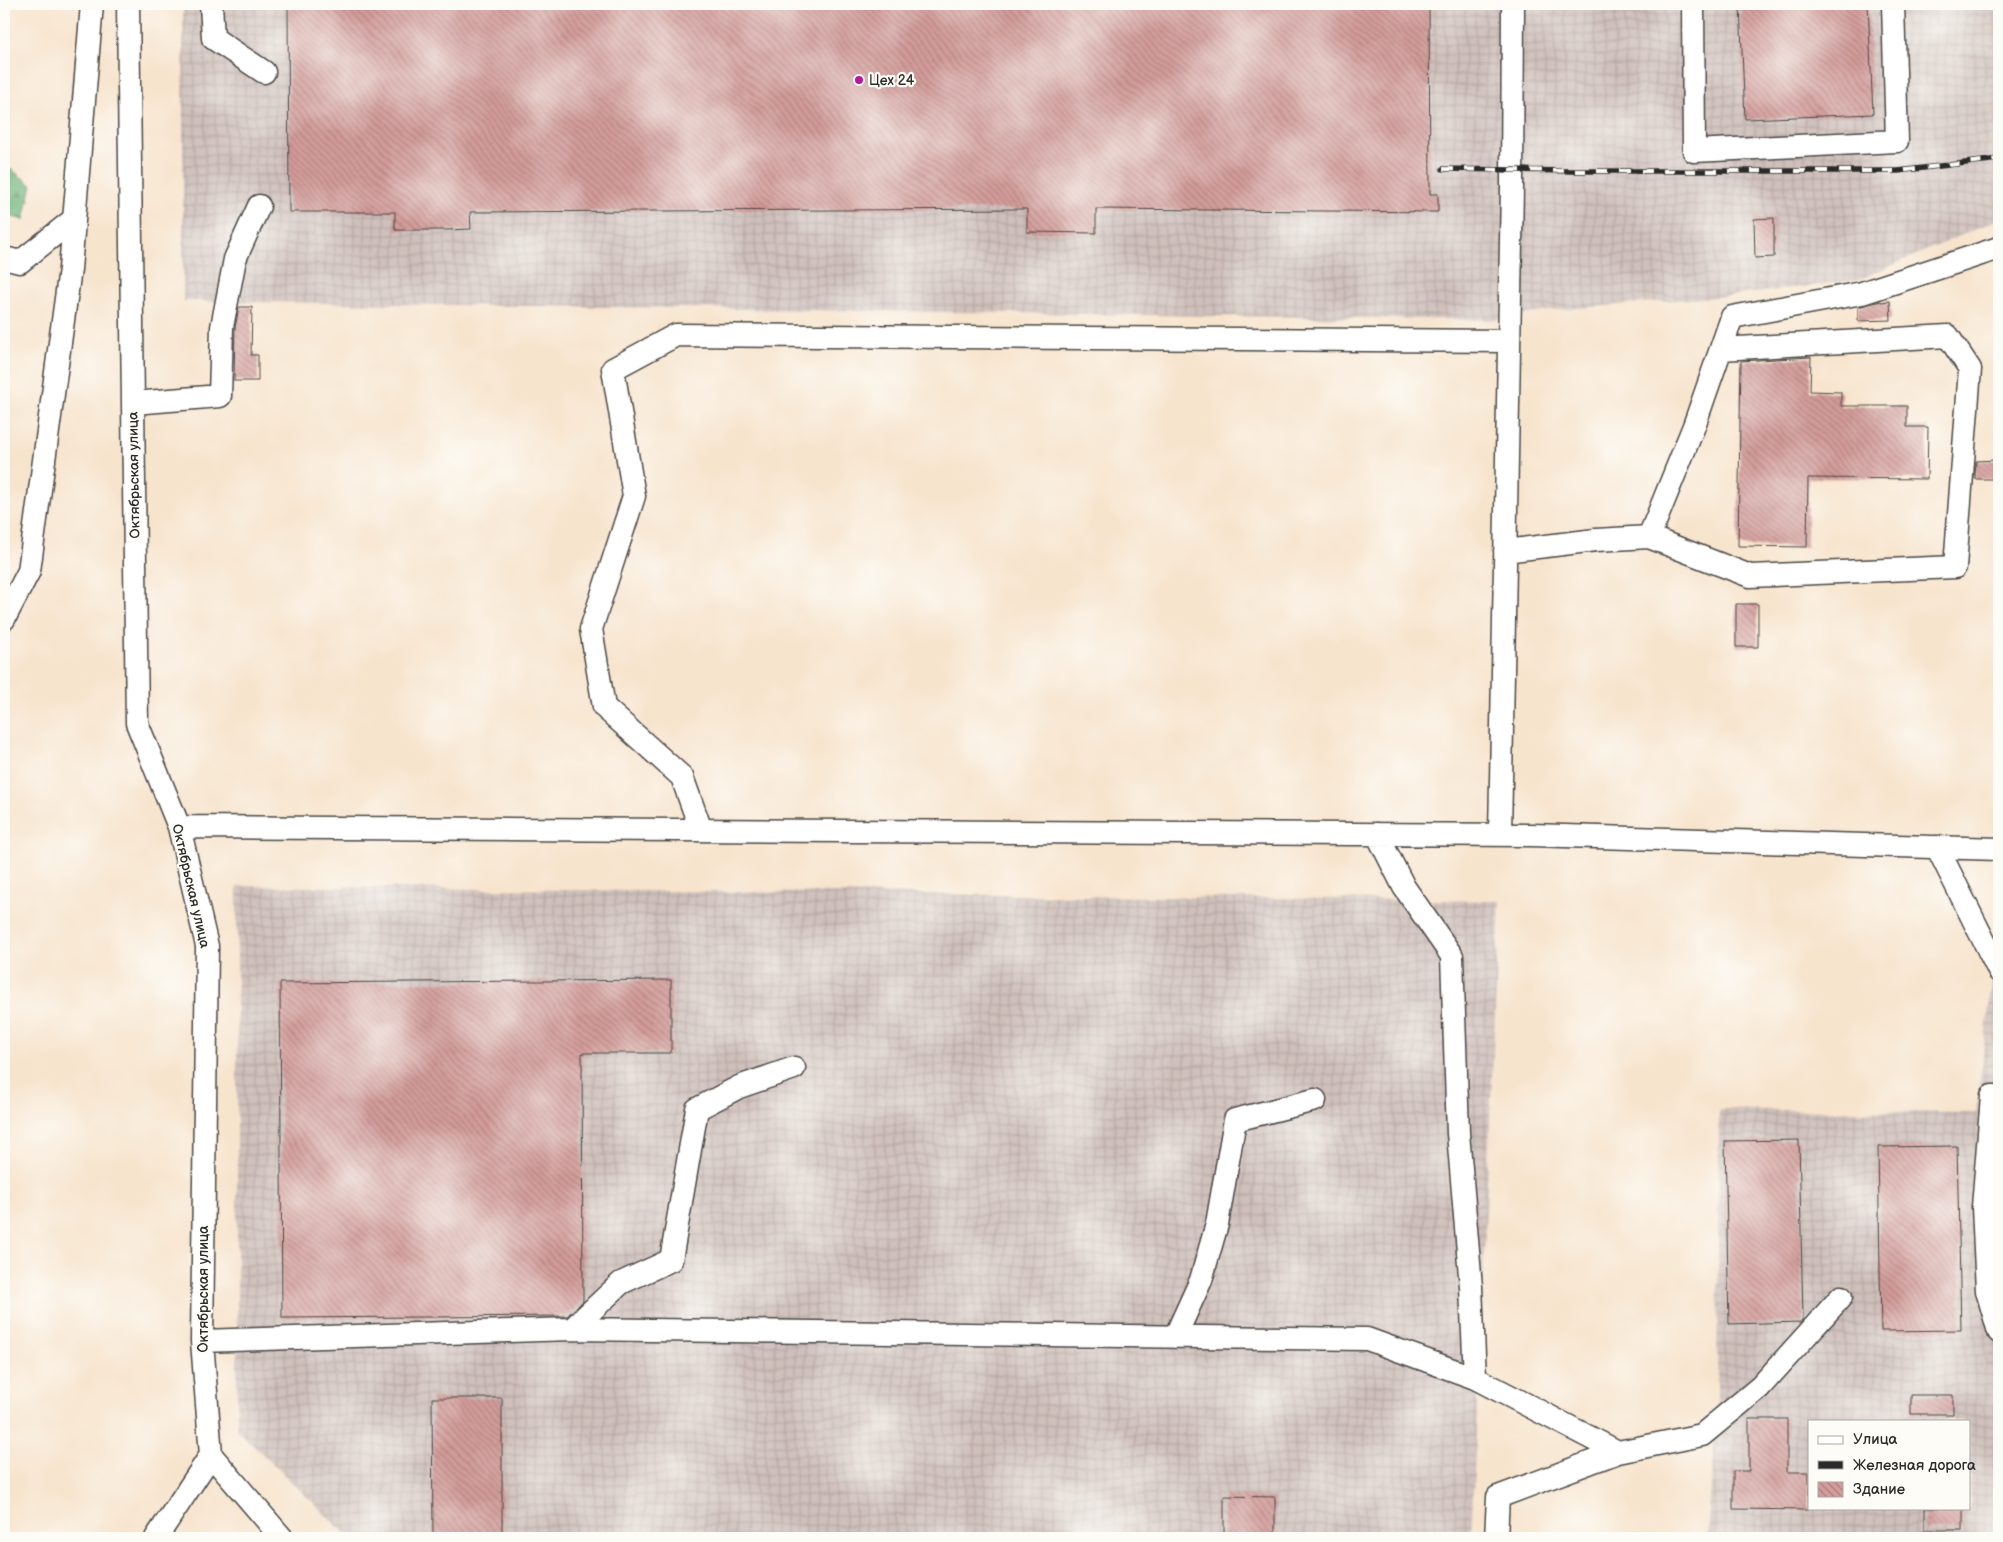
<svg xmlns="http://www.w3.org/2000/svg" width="2003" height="1542" viewBox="0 0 2003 1542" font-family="'Balsamiq Sans',sans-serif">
  <defs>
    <pattern id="industrial-grid" width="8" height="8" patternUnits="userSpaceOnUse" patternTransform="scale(1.25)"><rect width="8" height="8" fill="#cfc0bb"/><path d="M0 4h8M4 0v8" fill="none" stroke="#b2a5a1"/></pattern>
    <pattern id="forest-firs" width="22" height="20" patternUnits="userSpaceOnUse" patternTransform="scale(1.25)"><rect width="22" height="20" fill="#6bb074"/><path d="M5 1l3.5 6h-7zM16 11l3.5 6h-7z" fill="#588f5f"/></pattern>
    <pattern id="building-back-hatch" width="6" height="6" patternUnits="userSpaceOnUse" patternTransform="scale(1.25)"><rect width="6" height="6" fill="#d39c9a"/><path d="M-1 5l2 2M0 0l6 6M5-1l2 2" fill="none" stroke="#ab7f7e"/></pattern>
  </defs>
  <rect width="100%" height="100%" fill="#fdfcf7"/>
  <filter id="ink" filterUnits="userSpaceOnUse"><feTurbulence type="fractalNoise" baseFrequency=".02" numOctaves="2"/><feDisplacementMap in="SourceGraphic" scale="10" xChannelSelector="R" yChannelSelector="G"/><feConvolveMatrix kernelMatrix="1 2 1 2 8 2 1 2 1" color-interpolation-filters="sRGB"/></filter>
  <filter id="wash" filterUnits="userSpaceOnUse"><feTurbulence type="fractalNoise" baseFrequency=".0096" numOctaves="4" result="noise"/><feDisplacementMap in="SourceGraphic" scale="20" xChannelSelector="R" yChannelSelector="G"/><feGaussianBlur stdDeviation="1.12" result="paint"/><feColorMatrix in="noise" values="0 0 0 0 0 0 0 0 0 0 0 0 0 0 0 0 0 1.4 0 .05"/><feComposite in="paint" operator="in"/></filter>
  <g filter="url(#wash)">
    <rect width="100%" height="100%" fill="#f7e4cd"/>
    <path fill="url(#industrial-grid)" fill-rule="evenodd" d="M183,4H1999V219L1858,280L1729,296L1554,310L1494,320L183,301Z
      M237,886L1500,901L1471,1538H350L237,1430Z
      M1999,925V1538H1707L1717,1401L1719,1109L1976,1113ZM1809,1421H1969V1508H1809Z"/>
    <path fill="url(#forest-firs)" stroke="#4b6e50" d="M4,164L32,185L24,220L4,215Z"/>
    <g id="blocks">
      <path fill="url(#building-back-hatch)" d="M288,4H1429L1430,194H1438V212L1096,209V233L1027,232V209L470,212L471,229L446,230H395V212H289Z
        M1740,4H1868L1873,114L1745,119Z
        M1774,218V257L1755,258L1754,219Z
        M1881,301V302L1890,301L1891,320L1858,321V307Z
        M239,307H252L251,355H258V381H234L235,328Z
        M1811,357L1810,391L1841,392V406H1907V427H1928L1927,479L1808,478L1807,547L1738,546L1741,361Z
        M1996,460V479H1975L1976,461Z
        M1736,604H1758V647H1736Z
        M671,980V1053H582L583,1301L567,1316L282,1318L280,983Z
        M1799,1140L1803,1320L1801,1322L1729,1324L1725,1141Z
        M1957,1146L1961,1330L1881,1331L1878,1147Z
        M1911,1395H1953V1414H1911Z
        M432,1398H502V1536H433Z
        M1749,1419H1787V1472H1809V1510L1733,1509V1471H1749Z
        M1224,1496L1275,1497V1538H1224Z
        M1925,1508H1963V1530H1925Z"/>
    </g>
  </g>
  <g filter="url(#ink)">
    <use href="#blocks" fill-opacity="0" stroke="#4a4743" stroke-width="1"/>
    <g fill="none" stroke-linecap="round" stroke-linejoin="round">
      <defs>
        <path id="minor" d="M128,4L137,723L179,827L207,946L202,1341L211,1455L282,1538
          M211,4L213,38L264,72
          M1693,4L1694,151L1897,141L1893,4
          M4,258L20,262L74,219
          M133,403L220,396L222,327L235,259L259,206
          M1649,537L1750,576L1955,567L1970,369L1948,336L1721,349
          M1505,551L1596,540L1649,537L1694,426L1732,317L1862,293L1999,248
          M4,619L29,571L70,269L92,4
          M179,827L1531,835L1999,849
          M701,830L682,777L604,707L591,629L634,496L613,369L676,335L1509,341
          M1377,834L1404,887L1452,956L1458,1133L1471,1287L1475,1378
          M1500,835L1512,187L1513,4
          M1937,847L1999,971
          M1999,1096H1992L1983,1207L1987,1291L1999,1332
          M572,1329L621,1283L671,1260L697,1109L739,1087L794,1068
          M1175,1337L1201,1280L1217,1224L1235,1120L1315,1100
          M202,1341L572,1329L1367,1339L1475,1378L1618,1452L1498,1497L1496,1538
          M1618,1452L1702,1435L1760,1387L1841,1297
          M156,1538L211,1455"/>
      </defs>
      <use href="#minor" stroke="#4a4743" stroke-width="25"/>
      <use href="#minor" stroke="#fff" stroke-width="22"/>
      <defs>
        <path id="rail" d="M1443,169L1573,171H1898L1999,159"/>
      </defs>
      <use href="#rail" stroke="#2b2b2b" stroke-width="5.5"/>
      <use href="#rail" stroke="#fdfcf7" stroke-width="4" stroke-dasharray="11" stroke-linecap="butt"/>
    </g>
  </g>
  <circle fill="#b5179e" stroke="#fdfcf7" stroke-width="2" cx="859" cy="80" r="5"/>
  <g text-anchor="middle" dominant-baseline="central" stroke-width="4.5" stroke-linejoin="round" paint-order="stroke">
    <g font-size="14" fill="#2b2b2b" stroke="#fdfcf7" text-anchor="start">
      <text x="869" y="80">Цех 24</text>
    </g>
    <g font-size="14" fill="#2b2b2b" stroke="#fdfcf7">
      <text transform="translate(134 475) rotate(-91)">Октябрьская улица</text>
      <text transform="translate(191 886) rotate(77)">Октябрьская улица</text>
      <text transform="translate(203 1289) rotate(-90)">Октябрьская улица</text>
    </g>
  </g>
  <rect width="2003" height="1542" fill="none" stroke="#fdfcf7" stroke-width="20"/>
  <rect x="1808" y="1420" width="162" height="90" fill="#fdfcf7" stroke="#a9a8a5"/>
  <rect x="1818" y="1436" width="25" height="8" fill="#ffffff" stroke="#a9a8a5"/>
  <text x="1853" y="1444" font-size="15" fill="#2b2b2b">Улица</text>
  <rect x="1818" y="1461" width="25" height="8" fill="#2b2b2b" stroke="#a9a8a5"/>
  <text x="1853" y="1470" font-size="15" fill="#2b2b2b">Железная дорога</text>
  <rect x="1818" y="1482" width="25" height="15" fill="url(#building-back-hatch)" stroke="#a9a8a5"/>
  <text x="1853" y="1494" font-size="15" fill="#2b2b2b">Здание</text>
</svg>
